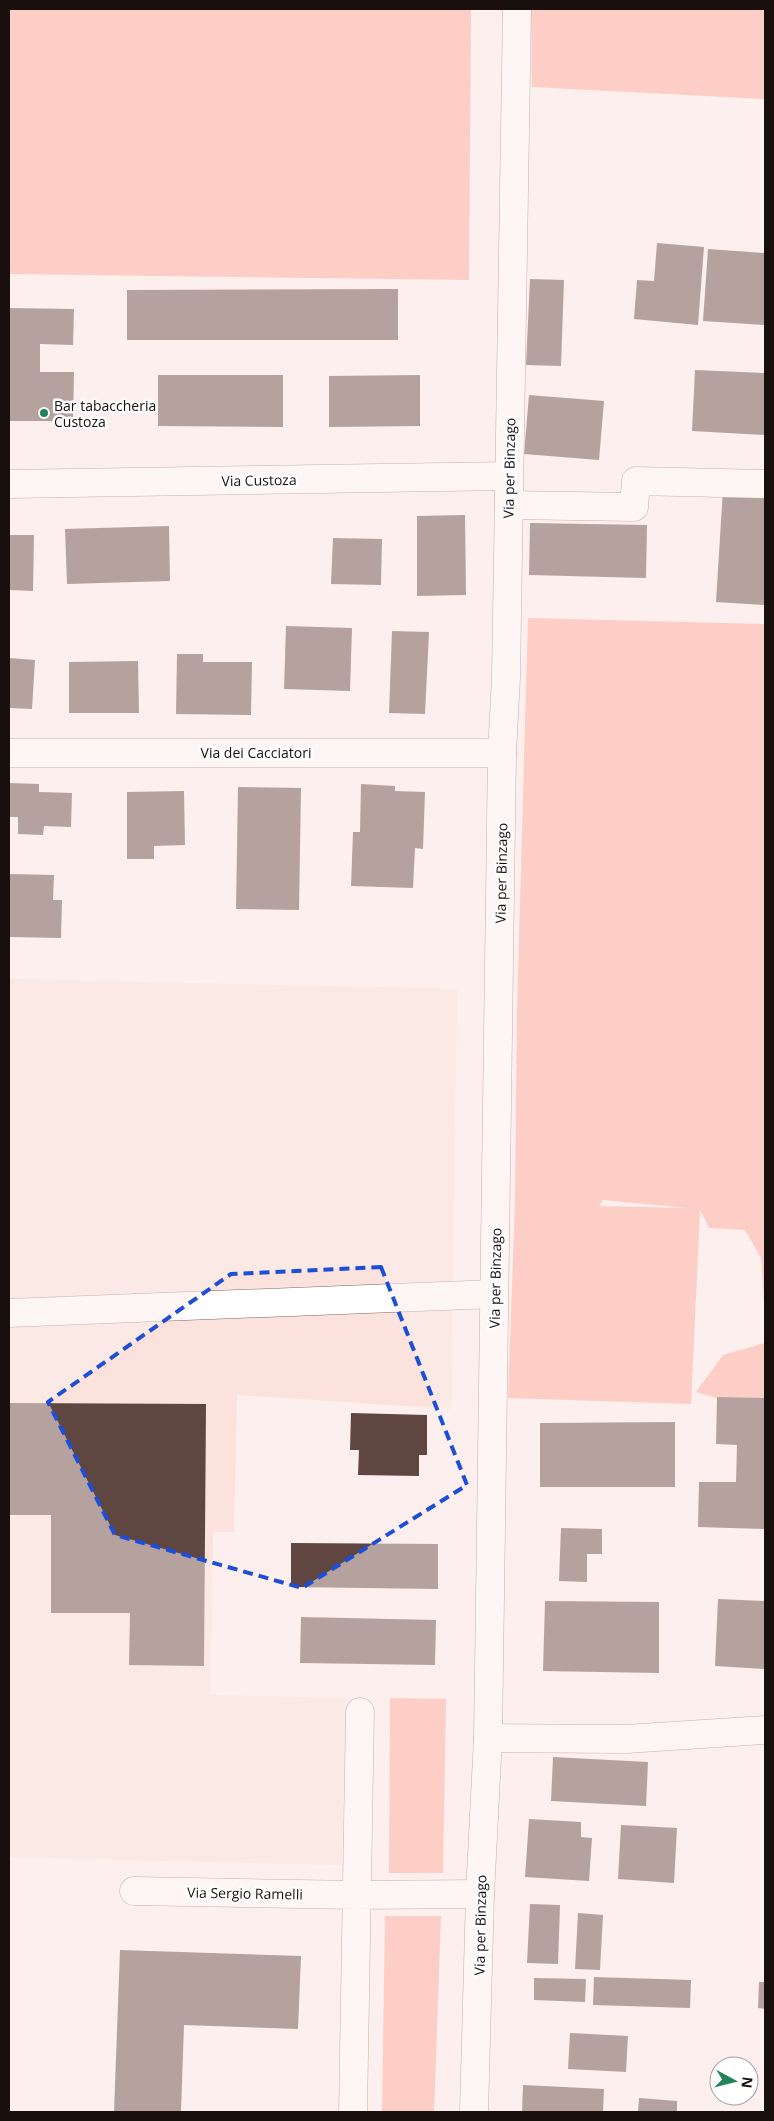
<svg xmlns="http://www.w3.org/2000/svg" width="774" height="2121" viewBox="0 0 774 2121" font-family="'Open Sans',sans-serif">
  <rect width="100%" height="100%" fill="#fcefed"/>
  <path fill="#fbe2dd" d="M9,979L457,989L451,1409L237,1395L234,1532H213L210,1695L346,1698L342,1865L9,1857Z"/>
  <path fill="#fca696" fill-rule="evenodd" d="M9,9H471L469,280L9,274Z
    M531,9H765V99L532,87Z
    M528,618L765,624V1315L761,1258L745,1230L709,1228L700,1210L691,1404L508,1398L515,1203L517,1011ZM603,1200L687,1208H688L599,1206Z
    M765,1343V1407L744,1406L696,1392L723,1355Z
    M390,1698L446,1699L443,1873H389Z
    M385,1916H441L434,2112H382Z"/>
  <path fill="#5f4641" d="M657,243L704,247L698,325L634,319L637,280L654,281Z
    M708,249L765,253V325L703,321Z
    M530,279L564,280L561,366L526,365Z
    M398,289V340H127V290Z
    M9,308L74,309L73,345L40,344V372H74L73,421H9Z
    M695,370L765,373V435L692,431Z
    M158,375H283V427L158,426Z
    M420,375V426L329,427V376Z
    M529,395L604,401L599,460L524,454Z
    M723,489L765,491V605L716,602Z
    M465,515L466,595L417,596V516Z
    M530,523L647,525L646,578L529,575Z
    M169,526L170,581L67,584L65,529Z
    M9,535H34L33,591L9,590Z
    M333,538L382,539L381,585L331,584Z
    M286,626L352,628L350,691L284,689Z
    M392,631L429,632L425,714L389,713Z
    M177,654H203V662H252L251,715L176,714Z
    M9,658L35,660L32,709L9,708Z
    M138,661L139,713H69V662Z
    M9,783L39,784V792L72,793L71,827L44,826L43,835L18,834V817H9Z
    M361,784L395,786V791L425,792L423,849L415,848L413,888L351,886L353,832H360Z
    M238,787L301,788L299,910L236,909Z
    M184,791L185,845L154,846V859H127V792Z
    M9,874L54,875L53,900H62L61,938L9,937Z
    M717,1397L765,1398V1529L698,1527L699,1482H736L737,1445L716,1444Z
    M9,1403L206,1404L204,1666L129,1665L130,1613H51V1515H9Z
    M351,1413L427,1415V1455H419V1476L358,1475L359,1450H350Z
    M675,1422V1487H540V1423Z
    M561,1528L602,1529V1554H587V1582L559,1581Z
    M291,1543L438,1544V1589L291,1587Z
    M718,1599L765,1601V1669L715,1666Z
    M545,1601L659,1602V1673L543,1671Z
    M301,1617L436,1620L435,1665L300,1663Z
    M553,1757L648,1762L646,1806L551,1801Z
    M529,1819L581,1822V1837L592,1838L589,1881L525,1877Z
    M621,1825L677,1828L674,1883L618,1879Z
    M530,1904L560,1905L558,1964L527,1963Z
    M578,1913L603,1915L600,1970L575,1969Z
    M120,1950L301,1956L298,2029L184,2025L181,2112H114Z
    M594,1977L691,1980L690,2008L593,2005Z
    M534,1978L586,1979L585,2002L534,2000Z
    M759,1982H765V2009L758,2008Z
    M570,2033L628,2036L626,2072L568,2069Z
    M523,2085L604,2089L603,2112H522Z
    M639,2098L677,2101V2112H638Z"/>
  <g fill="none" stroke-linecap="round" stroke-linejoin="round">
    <defs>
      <path id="minor" d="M9,484L508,476
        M509,505L634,507L636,481L765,484
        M9,753H502
        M9,1313L494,1294
        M488,1738L626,1739L765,1730
        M134,1891L356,1895L480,1894
        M353,2112L360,1712"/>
      <path id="major" d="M474,2112L480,1894L488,1738L502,753L506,678L517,9"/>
    </defs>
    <use href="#minor" stroke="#836762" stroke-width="29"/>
    <use href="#major" stroke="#836762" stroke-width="29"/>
    <use href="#minor" stroke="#fff" stroke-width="28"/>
    <use href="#major" stroke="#fff" stroke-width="28"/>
  </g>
  <path d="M0 0H774V2121H0ZM381,1267L467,1485L302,1588L115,1535L48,1402L231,1274Z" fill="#fcefed" fill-opacity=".55" fill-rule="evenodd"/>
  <path fill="none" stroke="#1d4ed8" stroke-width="4" stroke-dasharray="10 6" stroke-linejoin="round" d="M381,1267L467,1485L302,1588L115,1535L48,1402L231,1274Z"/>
  <circle fill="#22835b" stroke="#fff" stroke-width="2" cx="44" cy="413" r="5"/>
  <g text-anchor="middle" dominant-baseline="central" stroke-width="5" stroke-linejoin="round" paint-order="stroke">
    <g font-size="14" fill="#190f0d" stroke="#fff" text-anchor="start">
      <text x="54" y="405">Bar tabaccheria<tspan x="54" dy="16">Custoza</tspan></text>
    </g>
    <g font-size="14" fill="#190f0d" stroke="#fff">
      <text transform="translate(509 468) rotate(-89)">Via per Binzago</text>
      <text transform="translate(259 480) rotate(-1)">Via Custoza</text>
      <text x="256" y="752">Via dei Cacciatori</text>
      <text transform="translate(501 873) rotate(-89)">Via per Binzago</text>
      <text transform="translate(495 1278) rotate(-89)">Via per Binzago</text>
      <text transform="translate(245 1893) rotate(1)">Via Sergio Ramelli</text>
      <text transform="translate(480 1925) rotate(-89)">Via per Binzago</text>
    </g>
  </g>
  <rect width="774" height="2121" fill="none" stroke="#190f0d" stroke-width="20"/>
  <g transform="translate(734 2081) rotate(97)"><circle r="24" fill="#ffffff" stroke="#a39f9e"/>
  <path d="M0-4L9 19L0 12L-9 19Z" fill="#22835b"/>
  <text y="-8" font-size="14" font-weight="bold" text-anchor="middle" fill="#190f0d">N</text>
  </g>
</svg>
